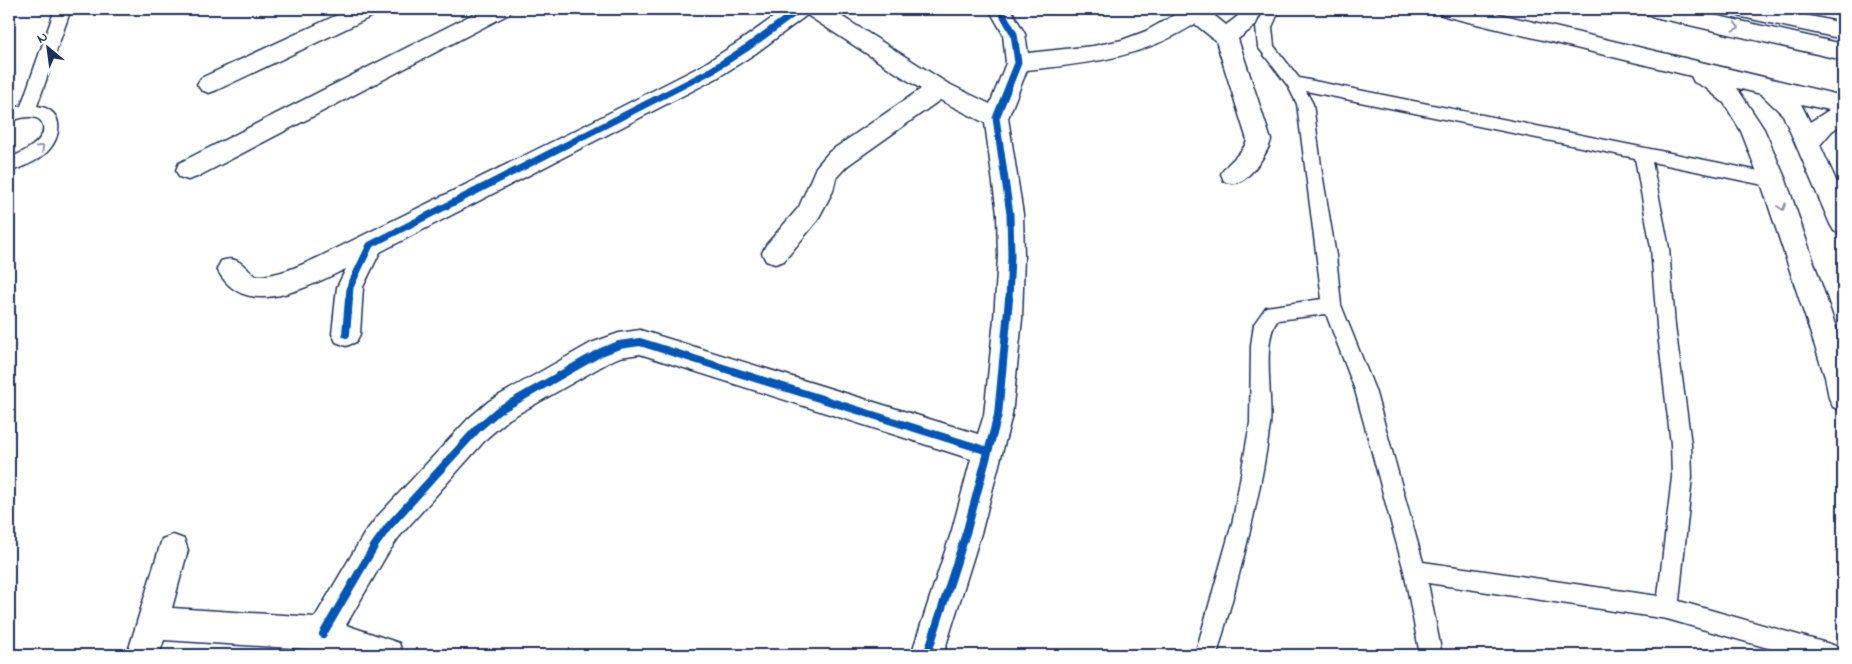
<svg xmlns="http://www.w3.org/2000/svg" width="1852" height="664" viewBox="0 0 1852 664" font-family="'Indie Flower',sans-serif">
  <rect width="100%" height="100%" fill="#fff"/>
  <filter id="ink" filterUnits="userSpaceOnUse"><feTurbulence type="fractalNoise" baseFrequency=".02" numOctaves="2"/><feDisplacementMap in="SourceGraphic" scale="10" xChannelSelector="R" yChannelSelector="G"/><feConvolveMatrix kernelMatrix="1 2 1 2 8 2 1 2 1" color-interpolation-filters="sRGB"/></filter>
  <g filter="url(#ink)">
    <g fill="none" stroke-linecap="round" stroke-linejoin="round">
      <defs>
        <path id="lane" d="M55,9H71L37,106C64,109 63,136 47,152C37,162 22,167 9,172V158C20,154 50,140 42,123C40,118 34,117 29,117C22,117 15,120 9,121V109L21,106Z
          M1265,9H1280L1272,27L1274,46L1299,78L1779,175L1782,180L1779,185L1773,187L1652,162L1669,248L1675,326L1691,444L1692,477L1679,601L1830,644L1838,647L1841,655H1792L1667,619L1428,583L1442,655H1420L1404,571L1355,390L1326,314L1278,320C1261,339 1273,398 1270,425C1260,503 1238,579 1217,655H1195L1233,520L1250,423L1251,346L1254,324L1266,307L1322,299L1297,104L1288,86L1258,47L1256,27ZM1306,91L1635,158L1651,248L1657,326L1671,444L1672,477L1658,596L1423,562L1375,390L1341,305L1336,256L1322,173L1313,104Z"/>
        <path id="street" d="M350,9H380L377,14L217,90L209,93L201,90L197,84L201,78Z
          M483,9H512L509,14L197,177L188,180L179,177L176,170L179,163Z
          M785,9H830L947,83L990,104L1006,63L1003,34L989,9H1011L1025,34L1028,53L1093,46L1122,40L1146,31L1185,9H1212L1210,12L1226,25L1238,16L1234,9H1256L1260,15L1255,26L1238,39L1271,140C1268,153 1247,185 1232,183C1229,183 1227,182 1224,181L1221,174C1227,162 1244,153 1247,140L1216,41L1195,24C1139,59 1090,63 1027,70L1008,118L1023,214L1024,256L1022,319L1012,415L982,530L943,655H911L952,530L971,459L640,354L620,357L611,361L509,419L488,437L399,537L386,556L346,625L399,643L403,655H338L323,650L164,640L159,655H127L162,539L173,535L184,539L188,550L172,608L315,617L364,534L377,517L468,419L489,401L591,343L619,333L640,330L978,434L984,415L994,319L998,256L997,214L985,123L940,100L847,166L836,178L833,191L817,221L784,261L775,264L766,261L762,253L766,245L799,207L816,167L829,152L921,89L807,15L756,53L717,78L380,252L363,287L360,334L356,342L346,346L336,342L332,334L337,287L346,269C307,287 244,322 217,269L221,261C239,255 242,266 256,276C278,276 299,266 319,257L572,132L701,66L740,41Z
          M1437,9H1479L1843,96V124L1832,131L1820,145L1843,196V234L1834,231L1830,224L1783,115L1761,94L1737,88L1764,129L1786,180L1843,348V411L1833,407L1829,398L1825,377L1760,180L1741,131L1724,103L1706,88L1694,82L1691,76L1448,17L1440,14ZM1801,104L1829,110L1810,122Z"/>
        <path id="primary" d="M1643,9H1687L1843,44V60L1654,17L1646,14Z
          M1731,9H1777L1843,23V39L1742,17L1734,14Z"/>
      </defs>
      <use href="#lane" stroke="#1b2f5e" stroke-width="3"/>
      <use href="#street" stroke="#1b2f5e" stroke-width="3"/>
      <use href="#primary" stroke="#1b2f5e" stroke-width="3"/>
      <use href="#lane" fill="#fff" fill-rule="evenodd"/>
      <use href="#street" fill="#fff" fill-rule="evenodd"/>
      <use href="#primary" fill="#fff" fill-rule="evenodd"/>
      <defs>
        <path id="cycleway-far1" d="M1000,9L1014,34L1018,63L996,118L1010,214L1011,256L1009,300
          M349,300L350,287L370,245L709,72L748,47L800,9"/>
        <path id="cycleway" d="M346,334L349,299
          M323,634L375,545L388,527L478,428L499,410L601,352L619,345L640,342L988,451
          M927,655L967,530L998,415L1009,299"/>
      </defs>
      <use href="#cycleway-far1" stroke="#fff" stroke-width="9"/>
      <use href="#cycleway" stroke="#fff" stroke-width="11"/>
      <use href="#cycleway-far1" stroke="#0057b8" stroke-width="7"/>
      <use href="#cycleway" stroke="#0057b8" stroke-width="8"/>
    </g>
    <defs><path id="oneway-chevron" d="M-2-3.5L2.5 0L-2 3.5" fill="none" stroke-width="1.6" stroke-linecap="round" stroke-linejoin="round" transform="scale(1.25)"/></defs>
    <g stroke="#8d97ae">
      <use href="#oneway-chevron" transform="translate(1736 27) rotate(13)"/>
      <use href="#oneway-chevron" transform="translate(41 148) rotate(-44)"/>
      <use href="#oneway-chevron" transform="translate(1782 207) rotate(72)"/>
    </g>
  </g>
  <rect width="1852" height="664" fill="none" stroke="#fff" stroke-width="30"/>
  <rect x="15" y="15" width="1822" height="634" fill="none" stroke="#1b2f5e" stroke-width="2" filter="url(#ink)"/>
  <g transform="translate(48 48) rotate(331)" stroke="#ffffff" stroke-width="4" paint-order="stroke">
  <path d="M0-4L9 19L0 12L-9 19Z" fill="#1b2f5e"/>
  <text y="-8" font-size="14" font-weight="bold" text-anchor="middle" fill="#1b2f5e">N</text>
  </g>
</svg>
